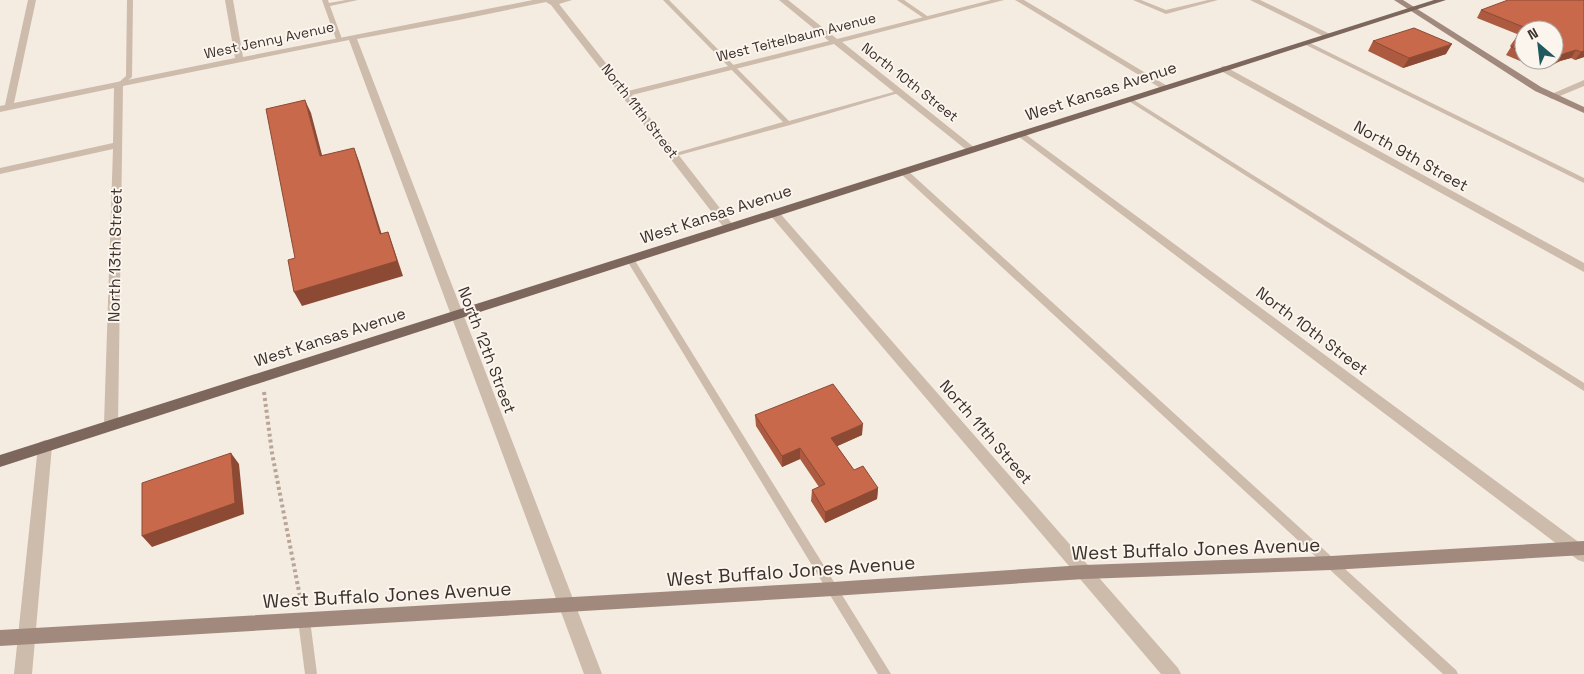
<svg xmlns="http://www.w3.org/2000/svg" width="1584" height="674" viewBox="0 0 1584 674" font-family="'Space Grotesk',sans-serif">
  <rect width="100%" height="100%" fill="#f4ebe1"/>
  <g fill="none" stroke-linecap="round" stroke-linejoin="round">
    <path stroke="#b9a596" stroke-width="4" stroke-dasharray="3 3" stroke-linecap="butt" d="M264,392L272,453L301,602"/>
    <path fill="#cdbbac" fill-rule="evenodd" d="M127,0H133L132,77L119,87L116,85L126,76Z
      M322,0H328L329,3L346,0H358L330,6L342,39L341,40L336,39Z
      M663,0H669L789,121L897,91L902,92L790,125L676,156H672V154L783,122Z
      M897,0H904L930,18L925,19Z
      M1133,0H1141L1166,10L1208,0H1218L1166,14Z
      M1304,42H1308L1584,178V183L1304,44Z
      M1129,97L1584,383V391L1127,100V98Z
      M901,170H907L1456,670L1458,674H1443L901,174Z
      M630,256L634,259L891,674H878L626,259Z
      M304,615L308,616L310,620L317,674H305L298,620L300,616Z"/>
    <path fill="#cdbbac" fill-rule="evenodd" d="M28,0H36L14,103L235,58L225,0H233L243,57L533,0H572L559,4L628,91L829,41L779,0H788L837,39L991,0H1004L842,42L975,148V152H969L834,44L632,95L733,225L734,227L733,229H725L551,5L546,2L459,20L357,39L602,674H584L349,40L123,86L118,424L116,428L111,429L106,428L104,424L113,149L0,174V168L113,143L114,88L0,112V106L5,105Z
      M1015,0H1024L1169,87L1168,89H1162Z
      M1250,0H1260L1334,36L1327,38Z
      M1224,66L1584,263V272L1221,71V67Z
      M1584,80V86L1555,98L1552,99L1547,96Z
      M1021,131L1584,546V562L1578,560L1018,136L1016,134Z
      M774,210L778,211L1178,668L1181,674H1161L770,215L769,213L770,211Z
      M45,440L50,442L52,446L32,674H14L38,446L40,442Z"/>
    <path fill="#a18a7d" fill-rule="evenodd" d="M1394,0H1403L1541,87L1584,107V113L1535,91Z
      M1584,541V555L1331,570L1084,579L833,596L0,646V630L833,582L1084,565L1331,556Z"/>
    <path fill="#7d675c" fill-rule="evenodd" d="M1434,0H1446L0,467V455Z"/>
  </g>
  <path fill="#ac5a40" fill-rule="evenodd" d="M1584,0V57L1575,60L1571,58L1560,61L1544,69H1539L1506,55L1511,47L1510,46L1515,39L1522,36L1477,18L1481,10ZM1524,30H1554V60H1524Z
    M1373,41L1446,54L1403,68L1368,51Z
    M755,415L862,435L837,446L854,470L878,488L877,499L825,523L811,501L812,490L819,487L800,459L782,467L756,426Z"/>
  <path fill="#8c4a34" d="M1452,44L1446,54L1403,68L1409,58Z
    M1576,50L1571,58L1560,61L1544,69L1549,61L1554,60V58L1566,53Z
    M1584,51V57L1575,60L1581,52Z
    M305,100L311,113L326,170L320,156Z
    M354,148L359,161L386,248L380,234Z
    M388,232L393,246L403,276L302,306L294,292Z
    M863,424L862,435L831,449V438Z
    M800,448V459L782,467V456Z
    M231,453L239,464L244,514L152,547L142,536Z
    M878,488L877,499L825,523V512Z"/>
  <path fill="#c8694b" stroke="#8c4a34" d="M1508,0H1584V51L1581,52L1576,50L1566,53L1554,58V30H1531L1481,10Z
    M1414,28L1452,44L1409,58L1373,41Z
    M1524,35V52L1511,47L1524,42L1515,39Z
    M305,100L320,156L354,148L380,234L388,232L397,261L294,292L288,260L295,258L266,109Z
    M833,384L863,424L831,438L854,470L863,466L878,488L825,512L812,490L825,484L800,448L782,456L755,415Z
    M231,453L235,503L142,536V483Z"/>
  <g text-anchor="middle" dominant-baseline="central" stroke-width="4" stroke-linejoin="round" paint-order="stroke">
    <g font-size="14" fill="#3b302b" stroke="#fbf5ee">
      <text transform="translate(796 37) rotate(-14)">West Teitelbaum Avenue</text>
      <text transform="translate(269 40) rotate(-12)">West Jenny Avenue</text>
      <text transform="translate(910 82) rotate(38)">North 10th Street</text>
      <text transform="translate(640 111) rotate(52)">North 11th Street</text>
    </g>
    <g font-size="16" fill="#3b302b" stroke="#fbf5ee">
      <text transform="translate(1101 91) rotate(-18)">West Kansas Avenue</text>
      <text transform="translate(1411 156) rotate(29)">North 9th Street</text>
      <text transform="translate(716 214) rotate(-18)">West Kansas Avenue</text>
      <text transform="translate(115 255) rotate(-89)">North 13th Street</text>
      <text transform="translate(1312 331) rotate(37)">North 10th Street</text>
      <text transform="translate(330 337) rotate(-18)">West Kansas Avenue</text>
      <text transform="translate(487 350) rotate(69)">North 12th Street</text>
      <text transform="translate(986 432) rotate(49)">North 11th Street</text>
    </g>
    <g font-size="19" fill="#3b302b" stroke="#fbf5ee">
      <text transform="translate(1196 549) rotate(-2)">West Buffalo Jones Avenue</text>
      <text transform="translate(791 571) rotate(-4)">West Buffalo Jones Avenue</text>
      <text transform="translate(387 595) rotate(-3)">West Buffalo Jones Avenue</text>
    </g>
  </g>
  <g transform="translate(1539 45) rotate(332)"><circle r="24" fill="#fbf5ee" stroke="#aea6a0"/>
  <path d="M0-4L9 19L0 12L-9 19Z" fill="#1f5a5e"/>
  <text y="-8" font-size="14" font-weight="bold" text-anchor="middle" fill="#3b302b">N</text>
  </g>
</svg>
